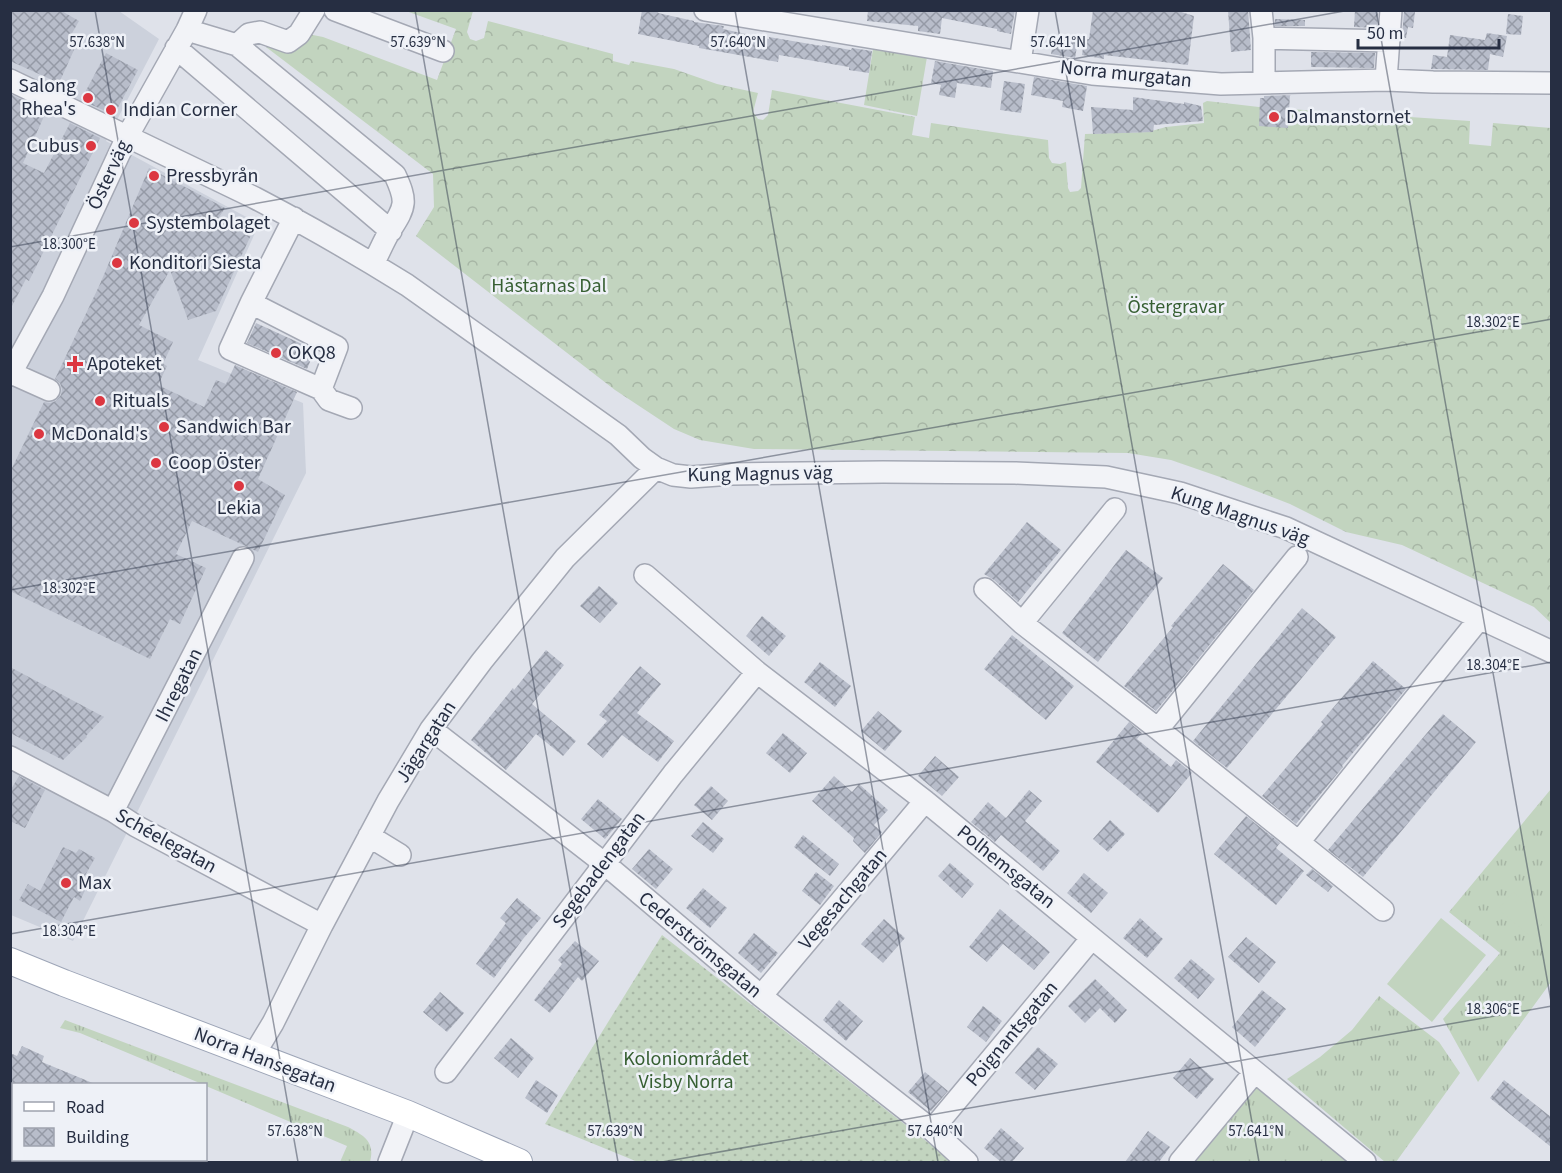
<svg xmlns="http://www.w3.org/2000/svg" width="1562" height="1173" viewBox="0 0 1562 1173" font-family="'Source Sans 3',sans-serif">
  <defs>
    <pattern id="grass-tufts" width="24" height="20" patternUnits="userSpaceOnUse" patternTransform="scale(1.5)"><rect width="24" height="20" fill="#c2d4bf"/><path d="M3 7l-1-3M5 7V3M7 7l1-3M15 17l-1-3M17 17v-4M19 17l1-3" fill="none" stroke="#a7b6a5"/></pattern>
    <pattern id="forest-crowns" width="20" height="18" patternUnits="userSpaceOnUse" patternTransform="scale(1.5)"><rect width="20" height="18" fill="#c2d4bf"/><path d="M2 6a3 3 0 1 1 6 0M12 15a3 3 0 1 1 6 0" fill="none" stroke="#a7b6a5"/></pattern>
    <pattern id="garden-dots" width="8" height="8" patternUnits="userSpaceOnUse" patternTransform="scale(1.5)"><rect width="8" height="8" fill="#c2d4bf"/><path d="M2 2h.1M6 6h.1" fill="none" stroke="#a7b6a5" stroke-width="1.8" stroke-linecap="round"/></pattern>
    <pattern id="building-cross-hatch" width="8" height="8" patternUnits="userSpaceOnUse" patternTransform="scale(1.5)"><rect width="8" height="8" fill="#b8bdca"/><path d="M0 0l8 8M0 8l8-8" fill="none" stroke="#959aa6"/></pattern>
  </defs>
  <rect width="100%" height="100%" fill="#dfe2ea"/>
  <path fill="#ccd1dc" d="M10,11H119L159,39L106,141L259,224L198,360L303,403L306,473L73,941L11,915Z"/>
  <path fill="url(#grass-tufts)" d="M873,49L927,57L917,116L864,105Z
    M1551,789V982L1478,1082L1443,1019L1500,953L1449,912Z
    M1379,996L1439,1042L1460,1073L1396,1162H1385L1287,1079L1320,1057L1352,1030Z
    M65,1020L348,1127C365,1136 375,1142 370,1162H340L347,1146L206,1086V1084H202L80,1033L60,1028Z
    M1257,1088L1350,1162H1195Z"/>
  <path fill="url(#forest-crowns)" d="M406,11H473L467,32L470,39L476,41L484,38L488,21L613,54V61L629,65L631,61L674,69L717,84L758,93L753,112L758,119L763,120L768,115L772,90L915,117L912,135L929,138L931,123L1048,140L1049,158L1052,163L1060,164L1066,162L1068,188L1070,192L1078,191L1081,188L1085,134L1148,132L1166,127L1204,123L1203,103L1207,101L1259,107L1470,121L1469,144L1491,146L1493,123L1551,128V623L1534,607L1402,545L1346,532L1290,504L1220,477L1171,460L1128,453L754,449L700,440L674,429L615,390L416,236L434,207L433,174L266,47L303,44L308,34L323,37L437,80L456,29Z"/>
  <path fill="url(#garden-dots)" d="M662,935L953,1162H638L545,1124Z"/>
  <path fill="#c2d4bf" d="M1513,892L1546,919L1531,937L1498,909Z
    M1441,918L1486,955L1432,1022L1387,984Z"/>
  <path fill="url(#building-cross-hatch)" d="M10,10H60L79,21L71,35L79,39L59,83L10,61Z
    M642,10H659L658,13L694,21V22L724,26L723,29L769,39V37L822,46V45L851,50L852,48L872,51L869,73L849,70V67L779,55L778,62L699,48V46L638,34Z
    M868,10H1015L1011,34L997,31V29L942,18L940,34L918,31V26L867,21Z
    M1093,10H1175L1194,16L1188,65L1104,55V59L1082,55L1084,39H1089Z
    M1228,10H1248L1251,50L1231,52Z
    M1355,10H1378L1377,28L1354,27Z
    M1404,11L1415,12L1413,28L1408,27L1406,38L1402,37Z
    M1508,14L1523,16L1521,35L1506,34Z
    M1275,19L1305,20V26H1275Z
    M1487,33L1507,36L1503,57L1490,54L1488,70L1431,69L1433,55L1447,57L1450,35L1485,40Z
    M1054,37L1078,41L1075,58L1051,54Z
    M1311,52L1375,53L1374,68L1311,67Z
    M106,53L138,70L114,115L81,100Z
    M935,61L993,71L991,88L957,83L955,98L939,95L941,85L931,83Z
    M1034,77L1087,86L1083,111L1062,107L1063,101L1031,95Z
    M1004,81L1025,84L1021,113L1000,110Z
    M10,94L46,112L23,163L44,173L70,123L100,138L29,281L26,279L10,310Z
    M1290,95L1288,128L1259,126L1260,98H1264V96L1292,95Z
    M1133,97L1184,104V102L1201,106L1203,121L1154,125L1153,132L1093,134L1091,107L1133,110Z
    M149,168L225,208L218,219L251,235L216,311L188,320L170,270L139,325L173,342L163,364L167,366L158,385L204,407L216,380L226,384L235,365L297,392L258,479L285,495L258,552L192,521L176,554L206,568L180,624L170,619L150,659L10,591V472L44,402L50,403L56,401L61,395L62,389L60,383L55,379L100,284Z
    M256,323L315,350L307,369L247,343Z
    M1027,522L1061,550L1018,602L994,580L984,574Z
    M1126,550L1163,578L1098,662L1062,633Z
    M1223,564L1254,590L1156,711L1124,686L1173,627L1171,626Z
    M599,586L618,603L600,623L580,606Z
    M1302,608L1336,637L1227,768L1193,741Z
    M762,616L786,636L769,656L746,636Z
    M1012,635L1074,686L1046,720L984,669Z
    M546,650L564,665L532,704L576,741L563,756L536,734L506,770L471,740L513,688L514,690Z
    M1373,661L1406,689L1342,766L1343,767L1296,824L1262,796L1323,724L1321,722Z
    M820,662L851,686L835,707L804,682Z
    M640,666L661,684L637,713L674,741L658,762L622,735L603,758L587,744L607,721L599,715Z
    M10,667L104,717L86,736L87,737L63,760L10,733Z
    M878,711L902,731L885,751L861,731Z
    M1443,714L1476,742L1363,877L1328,850Z
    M1129,722L1142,733L1137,739L1171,767L1176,760L1192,773L1158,813L1096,762Z
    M783,733L807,753L790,773L766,753Z
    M935,756L959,777L942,796L918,776Z
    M19,776L45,790L25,828L10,821V791Z
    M834,776L852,792L859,784L888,810L874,825L882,832L865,853L853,841L854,838L812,801Z
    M711,786L728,801L712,820L694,805Z
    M1029,790L1042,801L1025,821L1060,851L1043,871L1001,835L995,842L971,822L988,802L1006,818Z
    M598,799L622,819L605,839L581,819Z
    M1246,816L1280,843L1276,848L1304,871L1276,905L1214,854Z
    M1110,820L1125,834L1108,852L1093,839Z
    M703,822L724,839L713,853L691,836Z
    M803,835L839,864L830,876L794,847Z
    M63,847L76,853L79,849L95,858L83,879L89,882L80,901L74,897L61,922L19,900L28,884L40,891Z
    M649,849L673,869L656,889L632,869Z
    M950,863L974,884L962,898L938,876Z
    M1312,869L1333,886L1328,892L1306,875Z
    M816,872L834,886L820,905L802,891Z
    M1084,873L1108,893L1091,913L1067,893Z
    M703,888L727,908L710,928L686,908Z
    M517,898L541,918L523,939L494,978L476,964L506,923L500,918Z
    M1000,909L1050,952L1034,970L1003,944L987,962L969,947Z
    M1140,918L1163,939L1147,958L1123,938Z
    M884,919L905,938L883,963L861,944Z
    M754,933L778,953L761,973L738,953Z
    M1246,937L1276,962L1259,983L1228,957Z
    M575,941L599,961L582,981L578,977L550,1013L534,1000L562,964L558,960Z
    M1191,959L1215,979L1198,999L1174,978Z
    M1095,979L1127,1010L1115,1023L1100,1008L1085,1023L1068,1006Z
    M1262,990L1286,1009L1255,1047L1232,1027Z
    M440,992L464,1013L447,1032L423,1012Z
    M839,1000L863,1021L846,1041L823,1020Z
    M983,1006L1002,1021L986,1042L967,1027Z
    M511,1038L534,1058L518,1078L494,1058Z
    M22,1046L44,1056L42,1062L95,1084H10V1053L17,1056Z
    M1038,1047L1058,1064L1035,1090L1015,1073Z
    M1190,1058L1214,1079L1197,1099L1173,1078Z
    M925,1072L948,1091L931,1111L908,1092Z
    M536,1080L558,1095L547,1113L525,1098Z
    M1504,1080L1551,1117V1147L1490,1098Z
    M1001,1128L1024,1148L1012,1162H1001L984,1148Z
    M1148,1131L1170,1147L1159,1162H1125Z"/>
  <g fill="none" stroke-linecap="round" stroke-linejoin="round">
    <defs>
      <path id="minor" d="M335,10L443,51
        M705,10L1092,74L1221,84L1386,80L1433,82L1552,83
        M1261,10L1264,38V82
        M187,30L237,45L395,175C407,201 406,206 391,229C384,240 379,253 373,264
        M1264,38L1389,41
        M237,45L249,34L260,32L288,42L299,34L314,10
        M176,48L391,231
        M1020,62L1028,10
        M10,80L255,198C307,225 357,254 407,285L618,435L642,458L656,468L673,475L691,477L732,474L883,472L1015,473L1106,477L1180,493L1286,528L1552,652
        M1386,80L1391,10
        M294,218L251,303L230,349L321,389L329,400L351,408
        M251,303L337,347L321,389
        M11,373L49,390
        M10,375L53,296L127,137L187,30L196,10
        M645,575L757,672L925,801L1365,1162
        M985,589L1022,623L1158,729L1383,910
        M1022,623L1115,509
        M431,729L605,864L761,996L932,1130L967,1162
        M1158,729L1297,557
        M10,757L113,811L136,826L322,925
        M113,811L243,558
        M369,836L400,855
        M1299,842L1480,618
        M761,996L925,801
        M253,1056L273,1023L322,925L388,801L431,729L482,661L565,558L656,468
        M446,1072L673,774L757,672
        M932,1130L1092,938
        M389,1162L408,1114
        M1180,1162L1254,1073"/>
      <path id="major" d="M10,961L64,983L408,1114L519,1162"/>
    </defs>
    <use href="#minor" stroke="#a4a8b4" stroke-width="24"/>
    <use href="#major" stroke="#9da5b7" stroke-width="28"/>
    <use href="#minor" stroke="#f2f3f7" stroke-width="21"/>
    <use href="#major" stroke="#fff" stroke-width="26"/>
  </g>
  <path fill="none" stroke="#262e42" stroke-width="1.5" stroke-opacity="0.45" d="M95,10L298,1162M415,10L618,1162M735,10L938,1162M1055,10L1259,1162M1376,10L1552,1007M10,247L1350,10M10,590L1552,319M10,934L1552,662M662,1162L1552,1006"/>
  <g fill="#dc3741" stroke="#eef1f7" stroke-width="2">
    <circle cx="88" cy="98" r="6"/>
    <circle cx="111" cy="110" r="6"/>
    <circle cx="1274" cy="117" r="6"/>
    <circle cx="91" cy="146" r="6"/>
    <circle cx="154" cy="176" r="6"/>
    <circle cx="134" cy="223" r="6"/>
    <circle cx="117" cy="263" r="6"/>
    <circle cx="276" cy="353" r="6"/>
    <path d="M72 355h6v6h6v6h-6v6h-6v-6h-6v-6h6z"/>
    <circle cx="100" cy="401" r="6"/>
    <circle cx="164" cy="427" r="6"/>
    <circle cx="39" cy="434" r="6"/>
    <circle cx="156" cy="463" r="6"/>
    <circle cx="239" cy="486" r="6"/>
    <circle cx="66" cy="883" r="6"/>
  </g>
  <g text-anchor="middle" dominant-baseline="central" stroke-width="5" stroke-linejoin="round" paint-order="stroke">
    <g font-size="20" fill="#262e42" stroke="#eef1f7">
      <text transform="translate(1126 74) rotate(6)">Norra murgatan</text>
      <text transform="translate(109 175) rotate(-65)">Österväg</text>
      <text transform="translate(760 474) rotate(-1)">Kung Magnus väg</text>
      <text transform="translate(1240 516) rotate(19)">Kung Magnus väg</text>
      <text transform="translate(179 685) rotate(-63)">Ihregatan</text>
      <text transform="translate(426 742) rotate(-57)">Jägargatan</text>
      <text transform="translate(166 841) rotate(29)">Schéelegatan</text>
      <text transform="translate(1006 867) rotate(39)">Polhemsgatan</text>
      <text transform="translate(599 870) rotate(-53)">Segebadengatan</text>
      <text transform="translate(843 899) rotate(-50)">Vegesachgatan</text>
      <text transform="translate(700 945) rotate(40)">Cederströmsgatan</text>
      <text transform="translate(1012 1034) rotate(-50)">Poignantsgatan</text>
      <text transform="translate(265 1060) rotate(21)">Norra Hansegatan</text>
    </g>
    <g font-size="20" fill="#262e42" stroke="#eef1f7" text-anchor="start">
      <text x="76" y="86" text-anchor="end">Salong<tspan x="76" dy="23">Rhea's</tspan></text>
      <text x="123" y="110">Indian Corner</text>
      <text x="1286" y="117">Dalmanstornet</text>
      <text x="79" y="146" text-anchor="end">Cubus</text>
      <text x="166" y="176">Pressbyrån</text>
      <text x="146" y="223">Systembolaget</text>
      <text x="129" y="263">Konditori Siesta</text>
      <text x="288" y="353">OKQ8</text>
      <text x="87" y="364">Apoteket</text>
      <text x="112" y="401">Rituals</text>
      <text x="176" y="427">Sandwich Bar</text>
      <text x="51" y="434">McDonald's</text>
      <text x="168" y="463">Coop Öster</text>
      <text x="239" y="508" text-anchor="middle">Lekia</text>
      <text x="78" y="883">Max</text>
    </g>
    <g font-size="20" fill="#365f32" stroke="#eef1f7">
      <text x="549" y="286">Hästarnas Dal</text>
      <text x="1176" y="307">Östergravar</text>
      <text x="686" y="1059">Koloniområdet<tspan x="686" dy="23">Visby Norra</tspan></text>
    </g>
  </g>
  <g font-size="15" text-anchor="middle" fill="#262e42" stroke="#eef1f7" stroke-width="5" stroke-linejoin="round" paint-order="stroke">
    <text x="1058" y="47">57.641°N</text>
    <text x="97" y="47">57.638°N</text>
    <text x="418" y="47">57.639°N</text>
    <text x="738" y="47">57.640°N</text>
    <text x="69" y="249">18.300°E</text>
    <text x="1493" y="327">18.302°E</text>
    <text x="69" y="593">18.302°E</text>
    <text x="1493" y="670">18.304°E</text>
    <text x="69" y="936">18.304°E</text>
    <text x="1493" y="1014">18.306°E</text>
    <text x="295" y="1136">57.638°N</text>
    <text x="615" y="1136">57.639°N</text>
    <text x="935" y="1136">57.640°N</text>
    <text x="1256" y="1136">57.641°N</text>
  </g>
  <rect width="1562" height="1173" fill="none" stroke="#262e42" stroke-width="24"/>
  <rect x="12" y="1083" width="195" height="78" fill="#eef1f7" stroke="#9ea3af" stroke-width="1.5"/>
  <rect x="24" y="1102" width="30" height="9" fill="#ffffff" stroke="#9ea3af" stroke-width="1.5"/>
  <text x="66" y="1113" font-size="18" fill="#262e42">Road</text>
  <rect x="24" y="1128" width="30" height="18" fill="url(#building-cross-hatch)" stroke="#9ea3af" stroke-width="1.5"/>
  <text x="66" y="1143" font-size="18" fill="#262e42">Building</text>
  <path d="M1358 39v9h141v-9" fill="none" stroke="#262e42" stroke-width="3"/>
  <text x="1367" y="39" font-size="18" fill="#262e42" stroke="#eef1f7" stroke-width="4.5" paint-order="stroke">50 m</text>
</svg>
